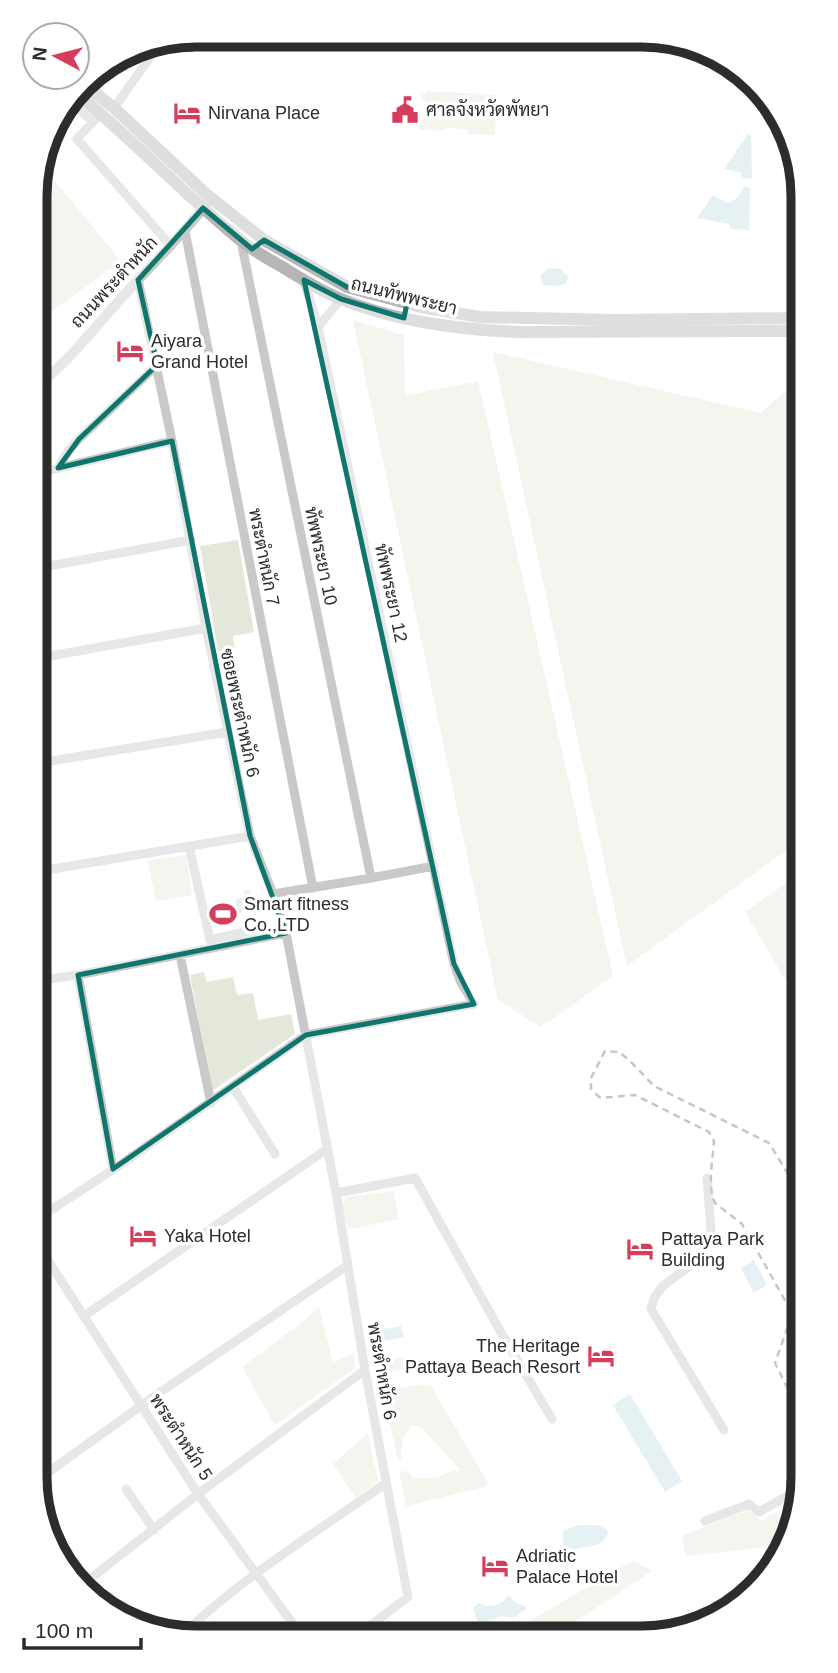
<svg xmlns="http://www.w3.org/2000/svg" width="838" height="1673" viewBox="0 0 838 1673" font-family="Arial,Sarabun,sans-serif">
  <rect width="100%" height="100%" fill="#fff"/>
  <path fill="#e4e8da" d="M426,91L497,95L495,135L468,134L467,129L445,128L444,131L420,129L421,120L425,119L426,100H422V94H426Z
    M40,163L121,261L37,322L36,175Z
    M353,320L404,335L405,396L478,381L613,976L541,1027L498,1000Z
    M493,352L761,413L796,381L799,841L627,966Z
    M238,540L254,632L233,636L235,649L218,651L200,546Z
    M186,855L192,895L156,901L148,861Z
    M799,874L800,1005L745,912Z
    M204,972L207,982L233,977L237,995L253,993L258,1020L291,1014L295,1034L212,1091L190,975Z
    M393,1191L399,1219L349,1229C344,1220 340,1206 346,1197Z
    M319,1307L333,1362L354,1353L355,1368L275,1425L242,1367L305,1320Z
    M411,1356L414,1367L388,1372L386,1361Z
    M416,1385L431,1386L488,1483L485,1487L406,1506L399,1471L408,1472L413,1478H437L452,1471H461L423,1429L418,1426H411C402,1436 401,1447 401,1460H398L383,1391Z
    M368,1433L378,1481L356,1498L333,1464Z
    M748,1510L762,1521L775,1512L785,1524L776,1546L686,1556L682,1536Z
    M634,1560L652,1571L561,1631L511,1632Z"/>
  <path fill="#c8dfe7" d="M748,134L751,135L752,178L743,179L740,172L724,169Z
    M744,187L750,188L749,230L730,229L729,224L697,218L713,195L728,203L737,198Z
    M549,268L561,269L568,277L566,284L558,286L544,285L541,280V275Z
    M250,890L254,909L238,913L235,899L245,897L244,891Z
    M754,1260L767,1285L754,1293L741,1268Z
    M381,1321L385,1329L401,1326L404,1337L379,1342L375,1324L376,1322Z
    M630,1394L682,1481L665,1492L613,1405Z
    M579,1525C590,1525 600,1523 608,1531C606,1543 599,1545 588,1547C572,1549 560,1554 563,1531Z
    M510,1596L514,1602L526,1606V1609L513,1618L502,1616L490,1620L489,1622L478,1623L473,1608L478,1603C488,1608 496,1606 505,1600L506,1597Z"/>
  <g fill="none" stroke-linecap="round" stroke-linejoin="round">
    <path stroke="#c9c9c9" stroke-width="9" d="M70,101L93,122
      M114,108L161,42
      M101,113L77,139L171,246
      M185,231L313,888
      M241,241L371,878
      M138,280L172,441L206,628L250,836L273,894L286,933L336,1193L365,1370L408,1597L359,1634
      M318,327L341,299
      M58,468L68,451L79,439L157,365
      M38,473L172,441
      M38,568L191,540
      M39,658L206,628
      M39,763L227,732
      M189,846L210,940L265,927
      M40,871L250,836
      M273,894L371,878L434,866
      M180,955L211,1103
      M78,975L113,1169
      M41,980L78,975L286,933
      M233,1087L275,1154
      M707,1178L711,1232L699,1259L663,1286L654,1298L651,1309L724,1430
      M336,1193L415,1178L499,1329L552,1419
      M42,1216L123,1163L306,1035L474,1004L461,983L454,964L318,327L304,280
      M42,1251L198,1494L301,1635
      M42,1271L45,1256
      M84,1316L327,1149
      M43,1476L159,1393L348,1265
      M126,1489L154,1530
      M705,1521L749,1504L759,1512L803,1487
      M80,1583L90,1579L198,1494L365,1370
      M181,1636C242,1577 317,1532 386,1483"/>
    <path stroke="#c9c9c9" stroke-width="10" d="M37,386C71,360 98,323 127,292C154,262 183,235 207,203"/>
    <path stroke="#b6b6b6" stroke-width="12" d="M83,83L114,108L205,193L264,240L347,287L421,307L480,317L616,320L796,318
      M76,93C133,139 182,193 239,239C253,251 269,259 284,268C302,279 321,291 341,299C394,321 462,330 519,332L796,331"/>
    <path stroke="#818181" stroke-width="2.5" stroke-dasharray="7 5" stroke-linecap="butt" d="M801,1195L769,1143L654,1086L630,1061L619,1052L605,1051L591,1078V1089C592,1090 598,1096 599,1097C605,1099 625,1095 635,1095L709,1132L714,1141C713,1159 707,1187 715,1203L742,1224L791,1311L792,1315L775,1363L802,1418"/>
  </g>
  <path d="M0 0H838V1673H0ZM203,208L252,249L264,240L347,287L407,303L404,318L341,299L304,280L454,964L474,1004L306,1035L113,1169L78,975L286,933L250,836L172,441L58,468L79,439L157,365L138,280Z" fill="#fff" fill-opacity=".55" fill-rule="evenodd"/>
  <path fill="none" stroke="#0f766e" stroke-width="5" stroke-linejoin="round" d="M203,208L252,249L264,240L347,287L407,303L404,318L341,299L304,280L454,964L474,1004L306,1035L113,1169L78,975L286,933L250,836L172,441L58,468L79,439L157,365L138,280Z"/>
  <defs>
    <symbol id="civic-bare" viewBox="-9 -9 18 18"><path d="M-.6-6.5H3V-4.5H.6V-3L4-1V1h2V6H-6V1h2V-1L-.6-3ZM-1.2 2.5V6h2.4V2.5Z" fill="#d43d5c" stroke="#fff" stroke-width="2.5" paint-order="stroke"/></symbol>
    <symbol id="hotel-bare" viewBox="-9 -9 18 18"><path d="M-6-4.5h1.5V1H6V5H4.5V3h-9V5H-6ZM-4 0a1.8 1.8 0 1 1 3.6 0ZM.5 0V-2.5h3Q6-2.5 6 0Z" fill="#d43d5c" stroke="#fff" stroke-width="2.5" paint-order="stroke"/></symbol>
    <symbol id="stadium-bare" viewBox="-9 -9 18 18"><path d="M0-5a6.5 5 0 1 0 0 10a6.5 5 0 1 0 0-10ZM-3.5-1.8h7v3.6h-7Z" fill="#d43d5c" stroke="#fff" stroke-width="2.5" paint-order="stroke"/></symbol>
  </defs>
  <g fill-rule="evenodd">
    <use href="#civic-bare" x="386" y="91" width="38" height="38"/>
    <use href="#hotel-bare" x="168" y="94" width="38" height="38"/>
    <use href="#hotel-bare" x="111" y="332" width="38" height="38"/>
    <use href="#stadium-bare" x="204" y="895" width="38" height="38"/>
    <use href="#hotel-bare" x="124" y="1217" width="38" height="38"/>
    <use href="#hotel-bare" x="621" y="1230" width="38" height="38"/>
    <use href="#hotel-bare" x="582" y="1337" width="38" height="38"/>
    <use href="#hotel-bare" x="476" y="1547" width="38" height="38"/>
  </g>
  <g text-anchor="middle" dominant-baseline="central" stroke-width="7" stroke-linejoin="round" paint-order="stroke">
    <g font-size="18" fill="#2c2c2c" stroke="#fff" text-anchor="start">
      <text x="426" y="110">ศาลจังหวัดพัทยา</text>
      <text x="208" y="113">Nirvana Place</text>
      <text x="151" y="341">Aiyara<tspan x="151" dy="21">Grand Hotel</tspan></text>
      <text x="244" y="904">Smart fitness<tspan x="244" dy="21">Co.,LTD</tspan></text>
      <text x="164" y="1236">Yaka Hotel</text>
      <text x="661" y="1239">Pattaya Park<tspan x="661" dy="21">Building</tspan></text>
      <text x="580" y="1346" text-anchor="end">The Heritage<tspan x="580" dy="21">Pattaya Beach Resort</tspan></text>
      <text x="516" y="1556">Adriatic<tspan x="516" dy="21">Palace Hotel</tspan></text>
    </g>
    <g font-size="18" fill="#2c2c2c" stroke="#fff">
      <text transform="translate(114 282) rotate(-47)">ถนนพระตำหนัก</text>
      <text transform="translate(404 296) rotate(14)">ถนนทัพพระยา</text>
      <text transform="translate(321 556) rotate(78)">ทัพพระยา 10</text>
      <text transform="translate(264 557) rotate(79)">พระตำหนัก 7</text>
      <text transform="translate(391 593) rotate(78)">ทัพพระยา 12</text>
      <text transform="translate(240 713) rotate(78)">ซอยพระตำหนัก 6</text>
      <text transform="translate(382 1371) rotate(80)">พระตำหนัก 6</text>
      <text transform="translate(181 1437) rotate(57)">พระตำหนัก 5</text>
    </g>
  </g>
  <path d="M0 0H838V1673H0ZM196 47H642A149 149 0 0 1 791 196V1477A149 149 0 0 1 642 1626H196A149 149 0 0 1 47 1477V196A149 149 0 0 1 196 47Z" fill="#fff" fill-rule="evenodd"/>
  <path fill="none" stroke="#2c2c2c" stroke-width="9" d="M196 47H642A149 149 0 0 1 791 196V1477A149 149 0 0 1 642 1626H196A149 149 0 0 1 47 1477V196A149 149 0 0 1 196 47Z"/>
  <g transform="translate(56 56) rotate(277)"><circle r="33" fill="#ffffff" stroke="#ababab" stroke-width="2"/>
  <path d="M0-5L12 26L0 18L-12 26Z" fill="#d43d5c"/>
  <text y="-10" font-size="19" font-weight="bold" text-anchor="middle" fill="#2c2c2c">N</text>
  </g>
  <path d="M24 1638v10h117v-10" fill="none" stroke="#2c2c2c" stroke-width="3.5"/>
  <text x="35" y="1638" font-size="21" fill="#2c2c2c" stroke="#ffffff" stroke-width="5" paint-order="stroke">100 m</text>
</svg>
